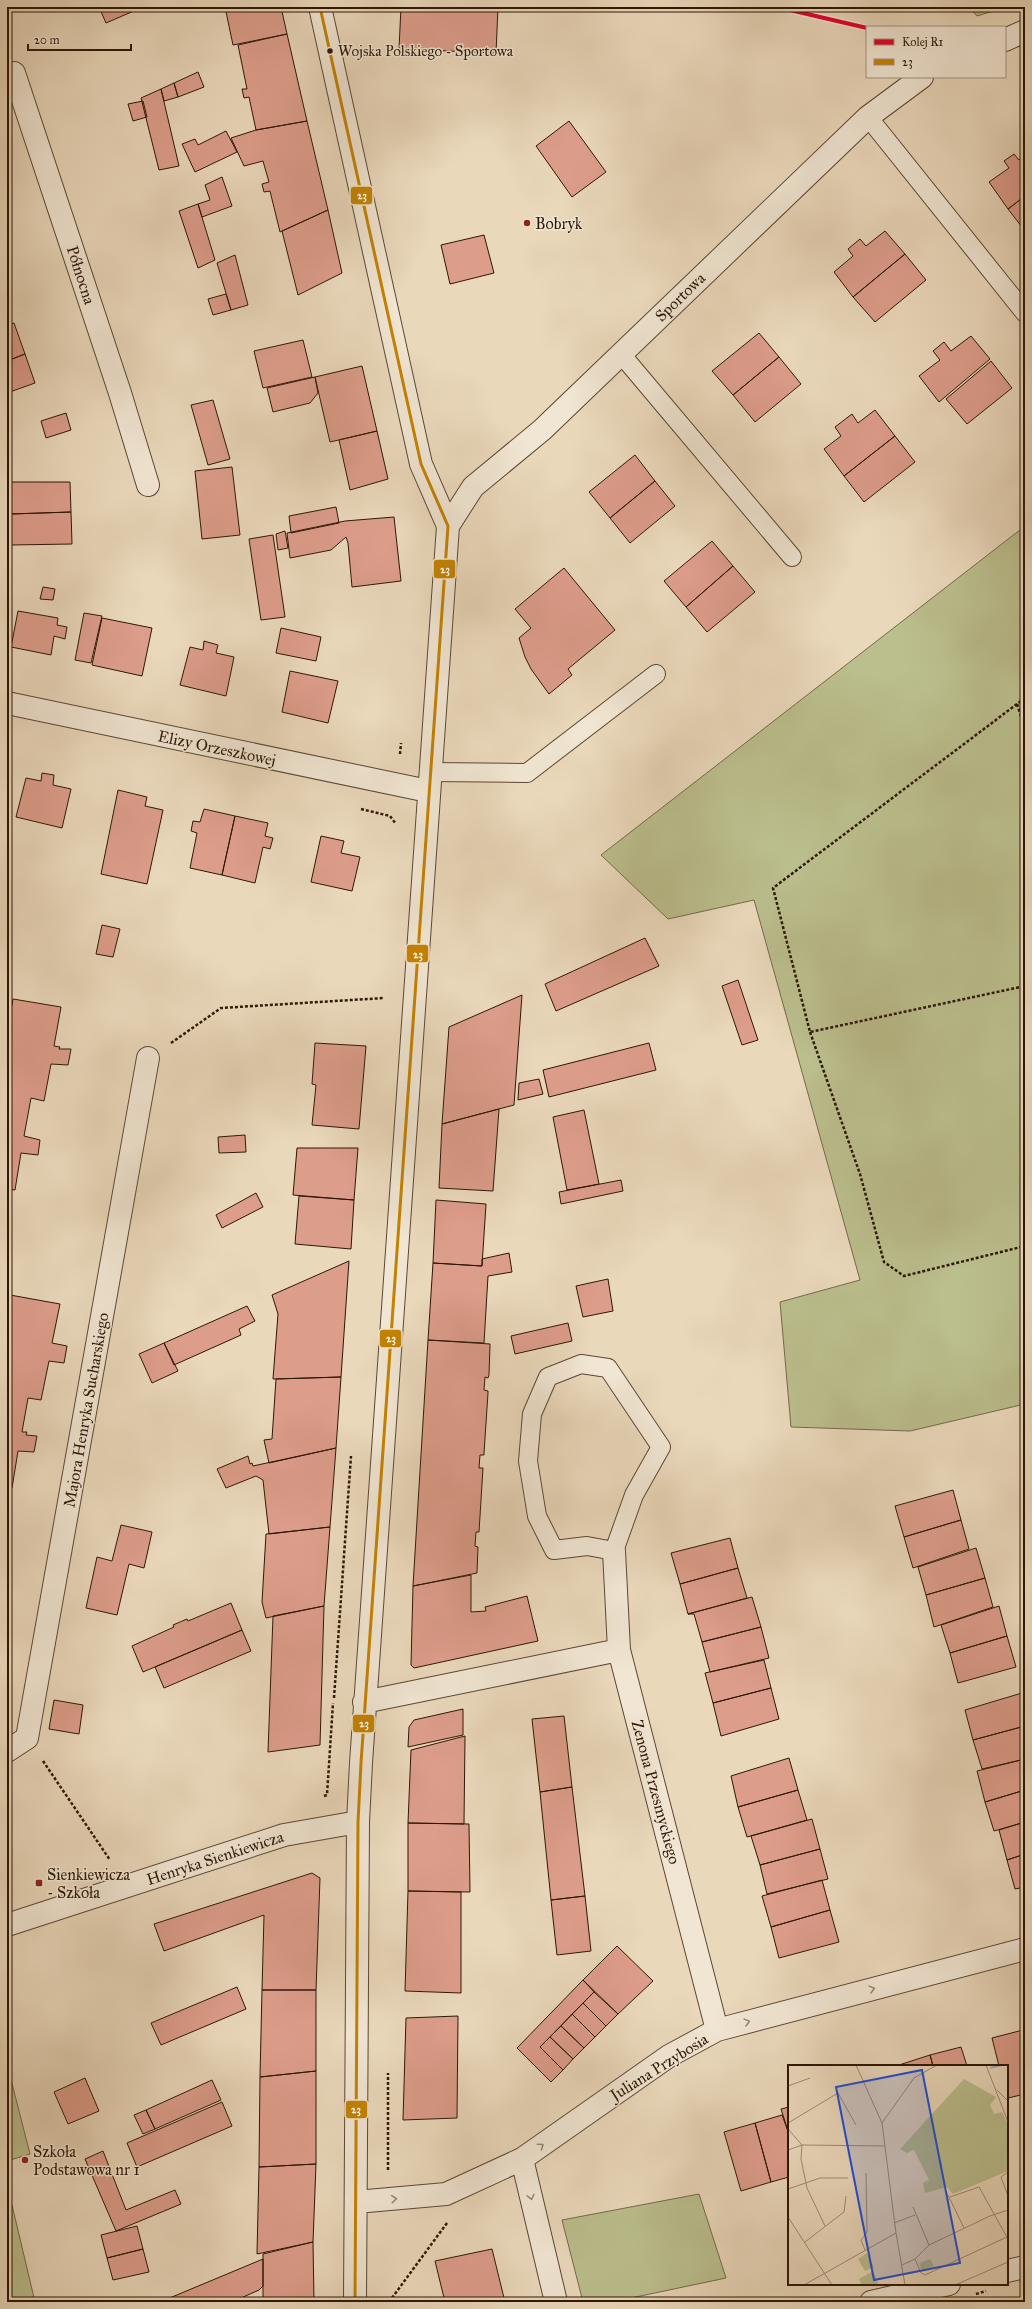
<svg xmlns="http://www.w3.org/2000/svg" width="1032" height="2309" viewBox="0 0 1032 2309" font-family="'IM FELL Great Primer',serif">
  <rect width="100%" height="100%" fill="#ead8bb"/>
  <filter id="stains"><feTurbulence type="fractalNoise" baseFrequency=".005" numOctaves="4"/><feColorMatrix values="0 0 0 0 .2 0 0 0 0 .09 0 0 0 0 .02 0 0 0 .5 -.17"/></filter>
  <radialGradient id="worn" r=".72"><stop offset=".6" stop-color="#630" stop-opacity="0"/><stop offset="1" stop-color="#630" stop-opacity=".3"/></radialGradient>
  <path fill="#bbbe8d" stroke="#746a4a" d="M969,7H1006L977,16Z
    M1025,526V1404L910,1431L791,1427L780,1302L860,1280L754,900L668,919L601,855Z
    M7,2064L30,2154L7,2161Z
    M699,2194L726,2278L612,2302H583L562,2220Z
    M12,2205L35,2302H7V2206Z"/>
  <path fill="#dd9d8b" stroke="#2d1706" d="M99,7H143L106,23Z
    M225,7H281L287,34L233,45Z
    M401,7H498L496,53L399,49Z
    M287,34L307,121L256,130L249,97L244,98L242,89H247L238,45Z
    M198,72L204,87L178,97L174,83Z
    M174,83L178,97L164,101L161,89Z
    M161,89L179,166L159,170L141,98Z
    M143,101L147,117L133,121L128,104Z
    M307,121L328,210L280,232L270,191L264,192L262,184L269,182L263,161L244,166L231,138L256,130Z
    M569,121L606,172L572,197L536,146Z
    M226,131L237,152L195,172L182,144L195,139L198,145Z
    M1014,154L1019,160L1025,156V196L1008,209L989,182L1009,168L1004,161Z
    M222,177L232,206L202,217L198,204L210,200L205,185Z
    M1025,196V231L1008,209Z
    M198,204L215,260L198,268L179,211Z
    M328,210L342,273L298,295L282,231Z
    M885,231L905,254L853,297L834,272L853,256L848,249L860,239L866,246Z
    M484,235L494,273L450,284L441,245Z
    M905,254L926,280L875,322L853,297Z
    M235,255L248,305L231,310L217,263Z
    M226,294L231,310L213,315L208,299Z
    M14,323L25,354L7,361V325Z
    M759,333L779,357L733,395L712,371Z
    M971,336L990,359L939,402L919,376L940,360L933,351L944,342L951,351Z
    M303,340L312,377L263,388L254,351Z
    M25,354L35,383L7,393V361Z
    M779,357L801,384L755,422L733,395Z
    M991,361L1012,388L967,424L946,399Z
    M362,366L377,431L330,442L315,377Z
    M315,377L318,393L310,403L273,412L267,388Z
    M213,400L230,459L208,465L191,405Z
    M875,410L895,436L844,476L824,449L841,436L835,427L852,414L858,423Z
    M66,413L71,430L46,438L41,421Z
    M377,431L388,479L350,490L339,440Z
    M895,436L915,462L864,502L844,476Z
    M635,455L655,481L610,518L589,492Z
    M232,467L240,535L202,539L195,471Z
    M655,481L675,506L630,543L610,518Z
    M10,482H70L71,512L11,514Z
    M336,507L339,523L291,533L289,516Z
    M71,512L72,544L11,545V514Z
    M394,517L401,581L352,587L348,543L346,537L331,550L290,558L287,533L345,521Z
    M285,531L288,548L278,550L276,534Z
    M273,535L285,617L261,620L249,539Z
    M712,541L733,566L686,607L664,581Z
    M733,566L755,592L707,632L686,607Z
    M564,568L615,630L568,669L572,675L549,694L531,669L525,657L519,638L531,628L515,609Z
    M43,587L55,589L53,600L40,599Z
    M18,611L58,618L57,625L67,627L65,639L54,636L51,655L11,647Z
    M84,613L102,616L91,663L75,660Z
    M102,618L152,628L142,676L92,665Z
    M281,628L321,637L316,661L276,653Z
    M204,641L218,645L216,653L234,657L226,696L180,685L190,647L203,650Z
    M290,671L338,681L328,723L282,712Z
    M42,773L54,775L53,785L71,789L62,828L16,817L26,778L41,781Z
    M118,790L147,797L145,806L163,810L147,884L101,874Z
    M204,809L235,816L222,875L190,868L197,833L191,831L193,821L200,822Z
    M235,816L268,823L265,836L273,838L270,849L263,847L255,883L222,875Z
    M321,836L344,841L341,853L360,857L352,891L311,882Z
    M102,925L120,929L113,957L96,954Z
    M645,938L659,966L556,1011L545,984Z
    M738,980L758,1040L742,1045L722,986Z
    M522,995L514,1105L442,1124L449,1027Z
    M13,999L61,1007L54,1046L60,1047L59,1049H71L68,1065L51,1064L44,1101L31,1098L24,1136L40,1140L38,1155L21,1153L15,1190L7,1189V1033Z
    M315,1043L366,1046L359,1129L312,1125L316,1085L312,1084Z
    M649,1043L656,1070L549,1097L543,1070Z
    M539,1079L543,1094L518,1100L519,1083Z
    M499,1109L493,1191L439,1188L442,1124Z
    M584,1110L599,1184L567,1190L553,1117Z
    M245,1135L246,1152L219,1153L218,1137Z
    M297,1148H358L354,1200L293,1195Z
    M621,1180L623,1191L561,1204L559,1192Z
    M256,1193L263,1207L222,1228L216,1215Z
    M299,1196L354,1200L351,1249L295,1244Z
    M436,1200L486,1204L482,1266L433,1263Z
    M509,1253L512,1272L488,1276L484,1343L428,1340L433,1263L482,1266V1259Z
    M349,1261L341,1377L273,1379L278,1314L272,1295Z
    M608,1279L613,1311L583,1317L576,1286Z
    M10,1295L60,1304L52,1343L67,1346L64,1363L49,1361L41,1400L28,1398L22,1432H27L26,1435L37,1436L34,1452L18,1451L12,1488H7V1310Z
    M247,1306L255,1321L239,1329L241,1335L174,1365L164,1343Z
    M568,1323L572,1341L515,1354L511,1336Z
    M428,1340L490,1344L489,1375L488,1378L485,1377L484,1390L488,1391V1393L484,1453V1455H480L479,1468H483L479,1532H476L475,1546L478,1547L477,1573L413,1586Z
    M164,1343L178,1371L152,1383L139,1354Z
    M341,1377L336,1448L269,1463L264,1440L272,1439L276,1379Z
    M336,1448L330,1527L269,1534L263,1480L256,1476L226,1488L217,1469L248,1456L250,1464L252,1463L253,1466Z
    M953,1490L961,1520L904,1537L895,1506Z
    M961,1520L969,1549L913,1568L904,1537Z
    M121,1525L152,1532L144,1568L129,1564L117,1615L86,1608L97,1557L112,1561Z
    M330,1527L324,1606L266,1618L262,1602L266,1534Z
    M730,1538L738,1568L680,1584L671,1553Z
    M976,1548L985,1578L926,1595L918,1567Z
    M738,1568L747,1598L688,1614L680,1584Z
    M471,1575V1612L486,1611L485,1607L527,1596L538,1641L414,1668L411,1665L413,1586Z
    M985,1578L993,1607L934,1627L926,1595Z
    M752,1597L761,1627L702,1642L694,1614H688Z
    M231,1603L242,1630L143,1672L132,1646L174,1627L173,1625L187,1619L188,1621Z
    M324,1606L320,1745L268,1752L273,1616Z
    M999,1606L1007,1636L950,1653L941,1625Z
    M761,1627L769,1658L710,1672L702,1642Z
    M242,1630L251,1651L164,1688L155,1667Z
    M1007,1636L1016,1667L958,1683L950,1653Z
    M764,1660L771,1688L713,1703L705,1673Z
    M771,1688L779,1719L721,1736L713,1703Z
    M1022,1693L1025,1701V1726L973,1740L965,1710Z
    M54,1700L83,1705L79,1734L49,1729Z
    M463,1709V1735L408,1747L409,1727L414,1720Z
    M564,1716L572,1787L540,1792L532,1719Z
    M1025,1726V1759L982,1769L973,1740Z
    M465,1736L464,1824L408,1823L411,1750Z
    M789,1758L798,1790L738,1807L731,1776Z
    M1025,1759V1790L985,1802L977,1771Z
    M572,1787L585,1896L551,1900L540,1792Z
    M798,1790L807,1820L747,1837L738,1807Z
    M1025,1790V1822L994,1831L985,1802Z
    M812,1819L820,1849L760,1865L751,1836Z
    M1025,1822V1854L1007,1860L999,1830Z
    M408,1823L469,1824L470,1892L408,1891Z
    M820,1849L828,1879L767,1894L760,1865Z
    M1025,1854V1887L1015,1889L1007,1860Z
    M312,1873L320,1878L316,1990H262L264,1915L164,1951L154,1924Z
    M822,1880L830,1910L771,1927L762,1896Z
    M408,1891L461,1892V1993L405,1991Z
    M585,1896L591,1951L557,1955L551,1900Z
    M830,1910L839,1942L779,1958L771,1927Z
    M617,1946L653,1981L618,2014L583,1980Z
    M583,1980L594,1992L540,2047L563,2070L551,2082L517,2048Z
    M237,1987L246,2009L161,2045L151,2023Z
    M262,1990H316V2071L260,2077Z
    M594,1992L618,2014L606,2026L583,2003Z
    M583,2003L606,2026L595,2037L572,2014Z
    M572,2014L595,2037L584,2048L561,2026Z
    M458,2016L457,2118L403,2120L406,2018Z
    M561,2026L584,2048L573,2059L550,2037Z
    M1023,2030L1025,2094L1008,2098L1007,2066H999L992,2038Z
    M550,2037L573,2059L563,2070L540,2047Z
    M961,2047L967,2066H933L930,2055Z
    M930,2055L933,2066H899V2065Z
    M316,2071V2164L259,2167L260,2077Z
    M85,2078L99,2111L68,2124L54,2092Z
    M212,2080L221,2100L155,2129L146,2110Z
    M222,2102L232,2126L137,2167L127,2143Z
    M789,2107V2134L781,2109Z
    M146,2110L155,2129L143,2134L134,2115Z
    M782,2115L789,2134V2177L771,2182L755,2123Z
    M755,2123L771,2182L741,2191L724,2132Z
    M103,2151L126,2210L175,2190L181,2204L116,2231L85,2159Z
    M316,2164L313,2242L257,2254L259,2167Z
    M137,2226L143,2249L107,2258L101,2235Z
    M313,2242L314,2302H263V2254Z
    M143,2249L149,2272L113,2280L107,2258Z
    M492,2249L505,2302H445L435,2261Z
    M263,2259V2286L259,2290L232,2302H160Z"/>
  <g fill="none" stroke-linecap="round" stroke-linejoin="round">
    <defs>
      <path id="lane" d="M868,117L1025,313
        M621,354L792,557
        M429,772L527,773L656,674
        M581,1364L608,1368L661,1447L634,1495L614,1551L587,1546L554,1550L537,1516L528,1461L532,1414L548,1377Z"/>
      <path id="street" d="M320,7L421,464L448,526L361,1763L358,1822L355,2302
        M1005,40L1025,31
        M7,75L14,73L120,393L148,485
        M448,526L473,487L542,430L868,117L922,77
        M7,703L428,791
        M614,1551L619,1650L717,2030
        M364,1702L619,1650
        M7,1751L27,1738L148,1058
        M7,1925L284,1835L358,1822
        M522,2159L556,2302
        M356,2202L446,2194L522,2159L669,2056L717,2030L1025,1949
        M1007,2271L1025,2267
        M871,2302L949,2284"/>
    </defs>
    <use href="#lane" stroke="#5c4733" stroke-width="20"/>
    <use href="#street" stroke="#5c4733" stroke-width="24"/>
    <path stroke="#2d1706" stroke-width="2.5" stroke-dasharray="3 2" stroke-linecap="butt" d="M1025,698L773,888L810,1032L1025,986
      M1017,704L1025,728
      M400,754L401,743
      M361,809L390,816L396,824
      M810,1032L860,1174L884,1262L904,1276L1025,1246
      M171,1043L221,1008L384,998
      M334,1698L351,1456
      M43,1761L110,1860
      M324,1796L327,1795L333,1703
      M388,2170V2073
      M976,2294L986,2291
      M389,2302L447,2223"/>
    <use href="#lane" stroke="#f1e6d3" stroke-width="18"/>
    <use href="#street" stroke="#f1e6d3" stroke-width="22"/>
    <defs>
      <path id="bus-1" d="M320,7L421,464L448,526L361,1763L358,1822L355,2302"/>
    </defs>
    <use href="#bus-1" stroke="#f1e6d3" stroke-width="6"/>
    <use href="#bus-1" stroke="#c48202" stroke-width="3"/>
    <defs>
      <path id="rail-1" d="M777,7L867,28"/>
    </defs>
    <use href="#rail-1" stroke="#f1e6d3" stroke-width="7"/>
    <use href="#rail-1" stroke="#e4002b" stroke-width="4"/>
  </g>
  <defs><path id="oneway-chevron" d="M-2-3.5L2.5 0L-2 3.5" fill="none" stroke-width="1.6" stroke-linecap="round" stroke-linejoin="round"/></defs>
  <g stroke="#998977">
    <use href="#oneway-chevron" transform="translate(872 1989) rotate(-15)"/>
    <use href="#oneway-chevron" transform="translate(747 2022) rotate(-15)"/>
    <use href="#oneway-chevron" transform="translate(541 2146) rotate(-35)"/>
    <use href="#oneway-chevron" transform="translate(531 2197) rotate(77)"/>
    <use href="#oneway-chevron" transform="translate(394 2199) rotate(-5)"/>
  </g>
  <circle fill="#2d1706" stroke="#f1e6d3" stroke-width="1.5" cx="330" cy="51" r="3.5"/>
  <g fill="#8f2418" stroke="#f1e6d3" stroke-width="1.5">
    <circle cx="527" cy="223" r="4"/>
    <rect x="35" y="1879" width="8" height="8" rx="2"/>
    <circle cx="25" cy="2160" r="4"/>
  </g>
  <g text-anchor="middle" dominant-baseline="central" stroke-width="3" stroke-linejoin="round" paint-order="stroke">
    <g font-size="15" fill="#2d1706" stroke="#f1e6d3" text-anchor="start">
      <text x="338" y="51">Wojska Polskiego - Sportowa</text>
    </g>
    <g font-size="16" fill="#2d1706" stroke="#f1e6d3" text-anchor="start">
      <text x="535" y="223">Bobryk</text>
      <text x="47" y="1874">Sienkiewicza<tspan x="47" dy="18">- Szkoła</tspan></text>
      <text x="33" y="2151">Szkoła<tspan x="33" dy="18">Podstawowa nr 1</tspan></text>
    </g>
    <g font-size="16" fill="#2d1706" stroke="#f1e6d3">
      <text transform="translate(81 275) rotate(72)">Północna</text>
      <text transform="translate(680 297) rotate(-44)">Sportowa</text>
      <text transform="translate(217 748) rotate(12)">Elizy Orzeszkowej</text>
      <text transform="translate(86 1410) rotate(-80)">Majora Henryka Sucharskiego</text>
      <text transform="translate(656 1792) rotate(75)">Zenona Przesmyckiego</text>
      <text transform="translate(215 1858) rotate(-18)">Henryka Sienkiewicza</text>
      <text transform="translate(659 2067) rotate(-32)">Juliana Przybosia</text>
    </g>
  </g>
  <g transform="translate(788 2065)">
    <rect width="220" height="220" fill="#ead8bb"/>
    <path d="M176,14L208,32L202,40L206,49L214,47L220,60V106L165,129L159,122L137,128L135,118L141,115L126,85L119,88L112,84ZM79,188L86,202L77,206L70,194ZM142,194L146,201L134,205L131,198ZM85,206L91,220H74L71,214Z" fill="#bbbe8d"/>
    <path fill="none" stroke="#99b9b6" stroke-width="2" d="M202,3L214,0"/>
    <path fill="none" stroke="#9e8b73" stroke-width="1" d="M68,0L94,58L108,168L117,220M198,0L220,57M0,21L22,13M209,25L220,36M0,58L50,28L68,60M94,58L126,13L149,0M0,64L14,80L97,81M14,80L13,94L19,123L37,161M0,85L14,80M220,107L213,112L220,131M0,124L32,113H60M160,130L176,163M162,132L191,122L220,174M125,142L141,180M0,152L44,220M106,158L127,150M17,177L56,147L58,131M77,185L73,175L79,167L78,108M127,194L133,208L137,210L219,172M114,200L127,194L141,180L202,151L220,145M16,220L108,168M167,220L220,197"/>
    <path fill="#1d4ed8" fill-opacity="0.15" stroke="#1d4ed8" stroke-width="2" d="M134,5L172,198L86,215L48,22Z"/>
    <rect width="220" height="220" fill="none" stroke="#2d1706" stroke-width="2"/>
  </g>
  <g stroke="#f1e6d3" stroke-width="1.5">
    <rect x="350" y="186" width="23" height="19" rx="4" fill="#c48202"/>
    <rect x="433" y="559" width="23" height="20" rx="4" fill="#c48202"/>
    <rect x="406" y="944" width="23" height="19" rx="4" fill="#c48202"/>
    <rect x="379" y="1329" width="23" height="19" rx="4" fill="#c48202"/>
    <rect x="352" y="1714" width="23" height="19" rx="4" fill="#c48202"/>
    <rect x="345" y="2100" width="23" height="19" rx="4" fill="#c48202"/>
  </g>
  <g font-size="11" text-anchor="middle" font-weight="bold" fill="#fff">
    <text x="362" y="199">23</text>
    <text x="445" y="573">23</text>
    <text x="418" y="958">23</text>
    <text x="391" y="1342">23</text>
    <text x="364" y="1727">23</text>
    <text x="356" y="2113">23</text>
  </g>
  <rect width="1032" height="2309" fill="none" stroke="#ead8bb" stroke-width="24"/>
  <rect x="8" y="8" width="1016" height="2293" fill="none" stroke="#2d1706" stroke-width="2"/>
  <rect x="12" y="12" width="1008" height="2285" fill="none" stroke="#2d1706"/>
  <rect x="866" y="26" width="140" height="52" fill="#f1e6d3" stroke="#a39381"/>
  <rect x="874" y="39" width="20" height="6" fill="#e4002b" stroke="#a39381"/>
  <text x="902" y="46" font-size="12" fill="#2d1706">Kolej R1</text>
  <rect x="874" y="59" width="20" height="6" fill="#c48202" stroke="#a39381"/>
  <text x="902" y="66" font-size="12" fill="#2d1706">23</text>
  <path d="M28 44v6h103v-6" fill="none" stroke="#2d1706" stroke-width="2"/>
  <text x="34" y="44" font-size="12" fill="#2d1706" stroke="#f1e6d3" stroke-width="3" paint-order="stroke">20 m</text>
  <rect width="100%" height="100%" filter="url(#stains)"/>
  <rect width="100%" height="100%" fill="url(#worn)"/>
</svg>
